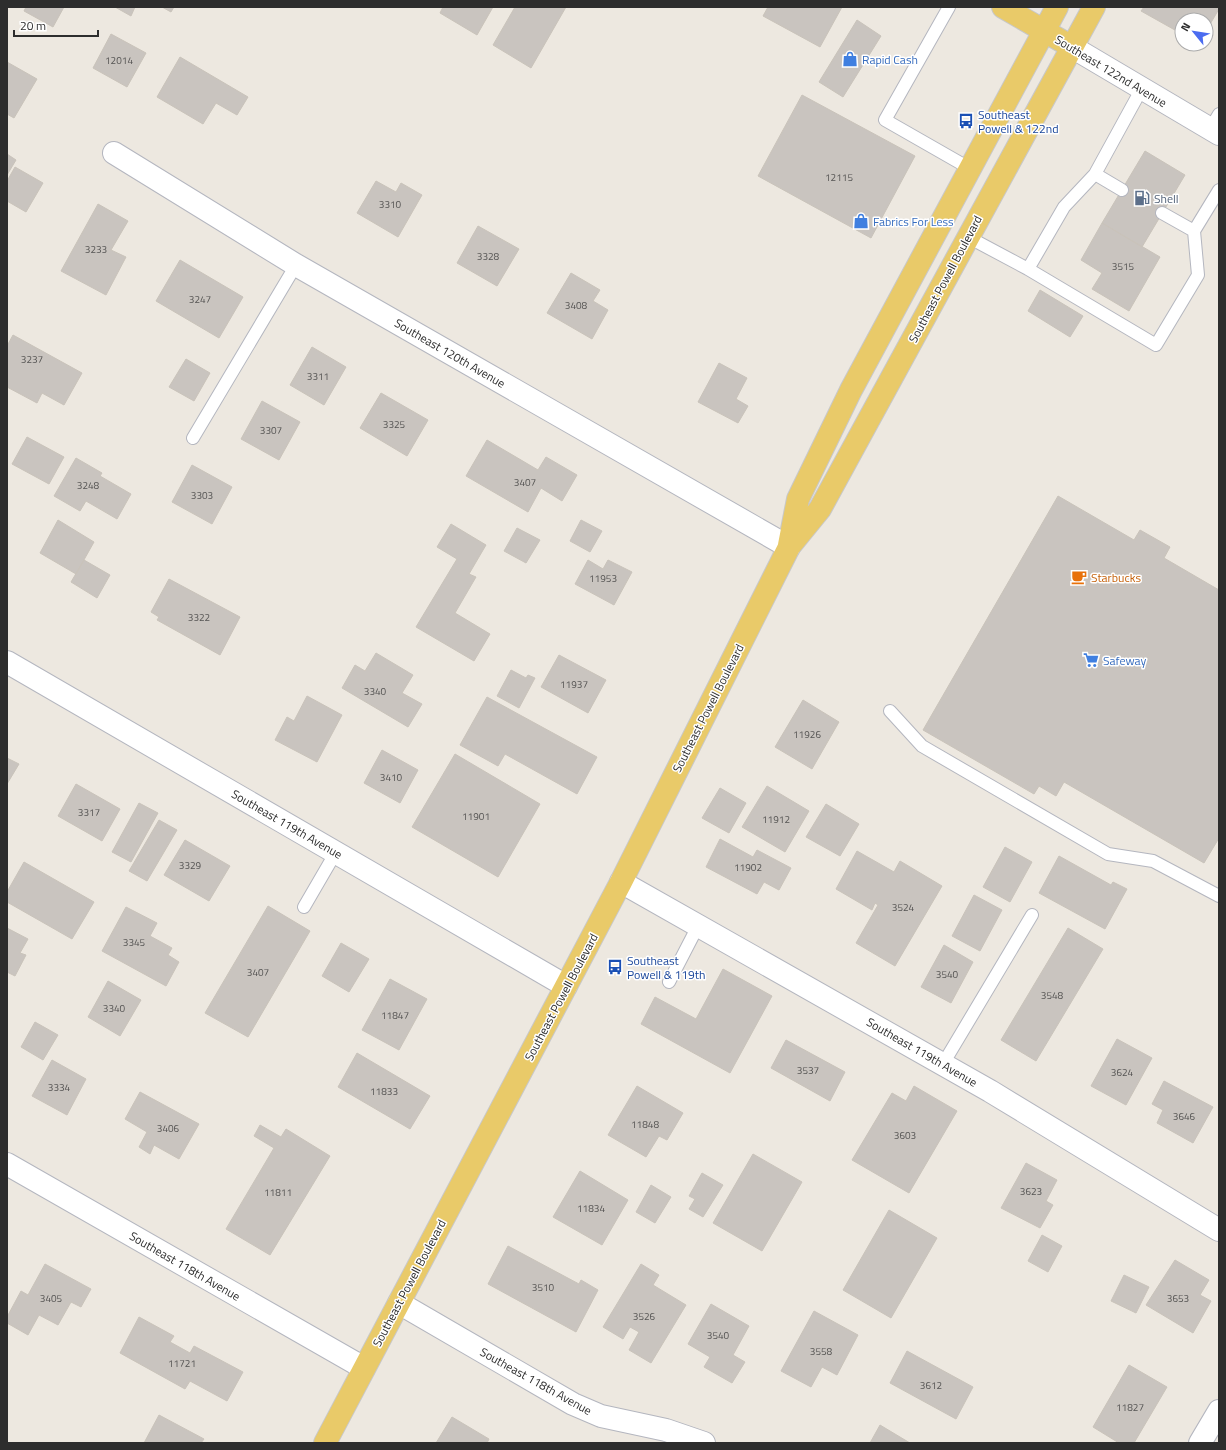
<svg xmlns="http://www.w3.org/2000/svg" width="1226" height="1450" viewBox="0 0 1226 1450" font-family="'Titillium Web',sans-serif">
  <rect width="100%" height="100%" fill="#ede8e0"/>
  <path fill="#c9c4bf" stroke="#c9c3ba" d="M26,7H64L53,27L24,11Z
    M115,7H135L131,16Z
    M162,7H174L171,12Z
    M443,7H493L477,35L440,13Z
    M515,7H566L531,68L493,45Z
    M768,7H842L820,47L763,16Z
    M1144,7H1219V9L1206,31V20H1182V34L1141,11Z
    M857,20L881,36L843,97L819,82Z
    M111,34L146,53L127,87L93,68Z
    M180,57L248,97L237,115L216,103L203,124L157,97Z
    M7,62L37,79L14,118L7,114Z
    M802,95L915,156L871,238L758,176Z
    M1145,151L1185,175L1142,247L1102,223Z
    M7,154L16,160L7,175Z
    M15,167L43,183L26,212L7,201V181Z
    M376,181L396,192L401,183L422,195L398,237L357,213Z
    M98,204L128,221L111,250L126,257L106,295L61,271Z
    M1102,223L1160,257L1129,311L1092,289L1102,273L1081,260Z
    M478,226L519,249L497,286L457,263Z
    M180,260L243,297L219,338L156,301Z
    M571,273L600,290L593,301L608,310L592,339L547,313Z
    M1040,290L1083,316L1070,337L1028,311Z
    M13,335L82,373L64,405L42,393L37,403L7,387V346Z
    M312,347L346,367L324,405L290,385Z
    M186,359L210,373L194,401L169,387Z
    M719,363L747,378L736,399L748,406L738,423L698,402Z
    M381,393L428,420L407,456L360,428Z
    M262,401L300,422L279,460L241,439Z
    M27,437L64,457L49,484L12,464Z
    M487,440L538,470L546,457L577,475L562,501L541,488L528,512L466,476Z
    M76,458L102,473L100,476L131,494L117,519L86,501L80,511L54,496Z
    M192,465L232,487L212,524L172,502Z
    M1058,496L1134,540L1140,530L1170,547L1164,558L1219,590V838L1204,863L1064,782L1056,796L1039,786L1034,794L923,730Z
    M58,520L94,542L76,574L40,553Z
    M581,520L602,531L590,552L570,541Z
    M451,524L486,545L469,574L476,577L455,613L490,634L474,661L416,627L457,559L437,547Z
    M517,528L540,540L526,563L504,551Z
    M84,560L110,575L97,598L71,582Z
    M588,560L603,569L608,560L632,572L614,605L575,584Z
    M169,579L240,617L220,655L157,620L159,617L151,612Z
    M376,653L413,675L402,693L422,704L408,727L342,688L355,665L365,671Z
    M559,655L606,680L588,713L541,687Z
    M511,670L526,678L528,675L535,678L519,708L497,696Z
    M307,696L342,715L317,762L275,740L287,717L294,721Z
    M487,697L597,757L577,794L505,754L498,766L460,745Z
    M803,700L839,722L812,769L775,747Z
    M382,750L418,770L400,803L364,783Z
    M455,754L540,804L498,877L412,827Z
    M7,758L19,764L7,784Z
    M76,784L120,809L102,841L58,816Z
    M767,786L809,811L785,852L742,827Z
    M720,788L746,803L729,833L702,818Z
    M139,803L158,813L131,862L112,852Z
    M826,804L859,824L840,856L806,837Z
    M159,820L177,830L147,881L129,871Z
    M720,839L753,857L757,850L791,868L779,890L764,882L757,894L706,867Z
    M185,840L230,866L209,901L164,875Z
    M1005,847L1032,862L1010,902L983,887Z
    M857,851L894,872L900,861L942,886L895,966L856,943L878,905L875,903L872,910L836,889Z
    M1059,856L1111,885L1113,882L1127,889L1105,929L1039,893Z
    M24,862L94,902L72,939L7,902V892Z
    M974,895L1002,910L980,951L952,936Z
    M268,906L310,931L248,1037L205,1013Z
    M126,907L157,923L150,936L172,948L168,955L179,962L166,986L102,951Z
    M7,928L28,939L20,953L26,955L15,976L7,972Z
    M1068,928L1103,949L1036,1061L1001,1040Z
    M341,943L369,959L349,992L322,976Z
    M944,945L973,962L951,1003L921,987Z
    M723,969L772,996L730,1073L641,1024L655,997L696,1019Z
    M390,979L427,999L399,1050L362,1030Z
    M108,981L141,1000L120,1036L88,1017Z
    M35,1022L58,1035L43,1060L21,1047Z
    M1117,1039L1152,1058L1126,1105L1091,1086Z
    M786,1040L845,1072L830,1101L771,1068Z
    M357,1053L430,1096L410,1129L338,1087Z
    M52,1060L86,1079L67,1115L32,1096Z
    M1164,1081L1213,1107L1193,1143L1157,1123L1163,1110L1152,1104Z
    M637,1086L683,1113L667,1140L659,1136L646,1157L608,1135Z
    M914,1086L957,1111L909,1193L852,1160L892,1093L906,1101Z
    M140,1092L199,1124L179,1159L154,1145L150,1154L139,1147L147,1132L125,1119Z
    M260,1125L281,1137L286,1129L330,1156L270,1255L226,1229L274,1148L254,1136Z
    M753,1154L802,1182L762,1251L713,1223Z
    M1026,1163L1057,1180L1046,1201L1053,1205L1040,1228L1001,1208Z
    M580,1171L628,1200L602,1245L553,1217Z
    M702,1173L723,1185L703,1217L689,1209L695,1199L689,1196Z
    M651,1185L671,1197L655,1223L636,1212Z
    M889,1210L937,1238L891,1318L843,1290Z
    M1042,1235L1062,1246L1048,1272L1028,1261Z
    M508,1246L579,1284L581,1280L598,1290L576,1332L488,1284Z
    M1175,1260L1209,1280L1200,1295L1211,1301L1193,1333L1146,1305Z
    M45,1264L91,1289L81,1307L71,1302L58,1325L39,1315L28,1335L7,1323V1317L21,1291L28,1295Z
    M641,1264L659,1275L653,1285L686,1305L651,1363L629,1350L639,1332L630,1327L623,1339L603,1327Z
    M1124,1275L1149,1287L1136,1313L1111,1301Z
    M711,1304L749,1326L733,1355L745,1362L732,1383L704,1367L710,1357L688,1344Z
    M814,1311L858,1335L837,1375L822,1367L811,1387L781,1371Z
    M139,1317L174,1336L170,1342L190,1353L194,1346L243,1372L227,1401L190,1381L185,1389L120,1353Z
    M907,1351L973,1387L956,1419L890,1383Z
    M1129,1365L1167,1387L1134,1443H1119L1093,1427Z
    M159,1415L204,1439L201,1443H144Z
    M452,1417L489,1439L487,1443H436Z
    M880,1425L910,1443H870Z"/>
  <g fill="none" stroke-linecap="round" stroke-linejoin="round">
    <defs>
      <path id="lane" d="M949,7L885,120L969,168
        M1210,129L1219,114
        M1095,174L1122,190
        M1162,213L1194,231
        M968,237L1028,269L1156,345L1198,275L1194,231L1219,190
        M1028,269L1064,207L1095,174L1141,90
        M193,438L296,265
        M890,711L922,746L1108,854L1153,861L1219,896
        M304,907L336,852
        M669,982L698,926
        M943,1064L1032,915"/>
      <path id="street" d="M114,153L296,265L789,547
        M7,662L566,986
        M621,882L990,1091L1219,1230
        M7,1164L364,1368
        M399,1303L573,1404L601,1416L666,1430L704,1443
        M1200,1443L1219,1411"/>
      <path id="secondary" d="M1072,47L1219,134"/>
      <path id="primary" d="M1003,7L1072,47
        M789,545L798,499L851,390L1057,7
        M325,1443L621,882L789,547L820,509L1094,7"/>
    </defs>
    <use href="#lane" stroke="#b4b6bf" stroke-width="14"/>
    <use href="#street" stroke="#b4b6bf" stroke-width="24"/>
    <use href="#secondary" stroke="#b4b6bf" stroke-width="24"/>
    <use href="#primary" stroke="#c8c8c8" stroke-width="24"/>
    <use href="#lane" stroke="#fff" stroke-width="12"/>
    <use href="#street" stroke="#fff" stroke-width="22"/>
    <use href="#secondary" stroke="#fff" stroke-width="22"/>
    <use href="#primary" stroke="#e9ca69" stroke-width="22"/>
  </g>
  <defs>
    <symbol id="shop-bare" viewBox="-9 -9 18 18"><path d="M-5-2.5h2.3a2.7 3.5 0 0 1 5.4 0H5L5.5 6h-11ZM-1.5-2.5h3a1.5 2.3 0 0 0-3 0Z" fill="#3f7fe0" stroke="#fff" stroke-width="2.5" paint-order="stroke"/></symbol>
    <symbol id="bus-bare" viewBox="-9 -9 18 18"><path d="M-5-6H5V4H4V6H2V4H-2V6H-4V4H-5ZM-3.5-4V0h7V-4ZM-3.5 1.2v1.5H-2V1.2ZM2 1.2v1.5H3.5V1.2Z" fill="#1a4fb4" stroke="#fff" stroke-width="2.5" paint-order="stroke"/></symbol>
    <symbol id="fuel-bare" viewBox="-9 -9 18 18"><path d="M-5.5-6h7V0h2V4h1.3V-2.5L3-4.5l.8-.8L6-3V5H2.5V1h-1V6h-7ZM-4.2-4.7v3.2H.2V-4.7Z" fill="#5c6f8a" stroke="#fff" stroke-width="2.5" paint-order="stroke"/></symbol>
    <symbol id="cafe-bare" viewBox="-9 -9 18 18"><path d="M-5.5-4.5H6V0H3Q3 3.5 0 3.5H-2.5Q-5.5 3.5-5.5 0ZM3-3.2v2h1.7v-2ZM-6 4.5H4V6H-6Z" fill="#e8710a" stroke="#fff" stroke-width="2.5" paint-order="stroke"/></symbol>
    <symbol id="supermarket-bare" viewBox="-9 -9 18 18"><path d="M-6-5.5h2.5l.6 2H6L4.5 2H-2.5L-4.4-4H-6ZM-1.5 3.2a1.3 1.3 0 1 0 .1 0ZM3 3.2a1.3 1.3 0 1 0 .1 0Z" fill="#3f7fe0" stroke="#fff" stroke-width="2.5" paint-order="stroke"/></symbol>
  </defs>
  <g fill-rule="evenodd">
    <use href="#shop-bare" x="839" y="48" width="22" height="22"/>
    <use href="#bus-bare" x="955" y="110" width="22" height="22"/>
    <use href="#fuel-bare" x="1131" y="187" width="22" height="22"/>
    <use href="#shop-bare" x="850" y="210" width="22" height="22"/>
    <use href="#cafe-bare" x="1068" y="566" width="22" height="22"/>
    <use href="#supermarket-bare" x="1080" y="649" width="22" height="22"/>
    <use href="#bus-bare" x="604" y="956" width="22" height="22"/>
  </g>
  <g text-anchor="middle" dominant-baseline="central" stroke-width="3" stroke-linejoin="round" paint-order="stroke">
    <g font-size="10" fill="#545352">
      <text x="119" y="60">12014</text>
      <text x="839" y="177">12115</text>
      <text x="390" y="204">3310</text>
      <text x="96" y="249">3233</text>
      <text x="488" y="256">3328</text>
      <text x="1123" y="266">3515</text>
      <text x="200" y="299">3247</text>
      <text x="576" y="305">3408</text>
      <text x="32" y="359">3237</text>
      <text x="318" y="376">3311</text>
      <text x="394" y="424">3325</text>
      <text x="271" y="430">3307</text>
      <text x="525" y="482">3407</text>
      <text x="88" y="485">3248</text>
      <text x="202" y="495">3303</text>
      <text x="603" y="578">11953</text>
      <text x="199" y="617">3322</text>
      <text x="574" y="684">11937</text>
      <text x="375" y="691">3340</text>
      <text x="807" y="734">11926</text>
      <text x="391" y="777">3410</text>
      <text x="89" y="812">3317</text>
      <text x="476" y="816">11901</text>
      <text x="776" y="819">11912</text>
      <text x="190" y="865">3329</text>
      <text x="748" y="867">11902</text>
      <text x="903" y="907">3524</text>
      <text x="134" y="942">3345</text>
      <text x="258" y="972">3407</text>
      <text x="947" y="974">3540</text>
      <text x="1052" y="995">3548</text>
      <text x="114" y="1008">3340</text>
      <text x="395" y="1015">11847</text>
      <text x="808" y="1070">3537</text>
      <text x="1122" y="1072">3624</text>
      <text x="59" y="1087">3334</text>
      <text x="384" y="1091">11833</text>
      <text x="1184" y="1116">3646</text>
      <text x="645" y="1124">11848</text>
      <text x="168" y="1128">3406</text>
      <text x="905" y="1135">3603</text>
      <text x="1031" y="1191">3623</text>
      <text x="278" y="1192">11811</text>
      <text x="591" y="1208">11834</text>
      <text x="543" y="1287">3510</text>
      <text x="51" y="1298">3405</text>
      <text x="1178" y="1298">3653</text>
      <text x="644" y="1316">3526</text>
      <text x="718" y="1335">3540</text>
      <text x="821" y="1351">3558</text>
      <text x="182" y="1363">11721</text>
      <text x="931" y="1385">3612</text>
      <text x="1130" y="1407">11827</text>
    </g>
    <g font-size="12" fill="#366cbe" stroke="#fff" text-anchor="start">
      <text x="862" y="59">Rapid Cash</text>
      <text x="873" y="221">Fabrics For Less</text>
      <text x="1103" y="660">Safeway</text>
    </g>
    <g font-size="12" fill="#2d2d2d" stroke="#fff">
      <text transform="translate(1111 71) rotate(31)">Southeast 122nd Avenue</text>
      <text transform="translate(945 279) rotate(-62)">Southeast Powell Boulevard</text>
      <text transform="translate(450 353) rotate(30)">Southeast 120th Avenue</text>
      <text transform="translate(708 708) rotate(-63)">Southeast Powell Boulevard</text>
      <text transform="translate(287 824) rotate(30)">Southeast 119th Avenue</text>
      <text transform="translate(561 997) rotate(-62)">Southeast Powell Boulevard</text>
      <text transform="translate(922 1052) rotate(30)">Southeast 119th Avenue</text>
      <text transform="translate(185 1266) rotate(30)">Southeast 118th Avenue</text>
      <text transform="translate(409 1283) rotate(-62)">Southeast Powell Boulevard</text>
      <text transform="translate(536 1381) rotate(29)">Southeast 118th Avenue</text>
    </g>
    <g font-size="12" fill="#164399" stroke="#fff" text-anchor="start">
      <text x="978" y="114">Southeast<tspan x="978" dy="14">Powell &amp; 122nd</tspan></text>
      <text x="627" y="960">Southeast<tspan x="627" dy="14">Powell &amp; 119th</tspan></text>
    </g>
    <g font-size="12" fill="#4e5e75" stroke="#fff" text-anchor="start">
      <text x="1154" y="198">Shell</text>
    </g>
    <g font-size="12" fill="#c56008" stroke="#fff" text-anchor="start">
      <text x="1091" y="577">Starbucks</text>
    </g>
  </g>
  <rect width="1226" height="1450" fill="none" stroke="#2d2d2d" stroke-width="16"/>
  <g transform="translate(1194 32) rotate(300)"><circle r="19" fill="#ffffff" stroke="#ababab"/>
  <path d="M0-3L7 15L0 10L-7 15Z" fill="#4b6cf0"/>
  <text y="-6" font-size="11" font-weight="bold" text-anchor="middle" fill="#2d2d2d">N</text>
  </g>
  <path d="M14 30v6h84v-6" fill="none" stroke="#2d2d2d" stroke-width="2"/>
  <text x="20" y="30" font-size="12" fill="#2d2d2d" stroke="#ffffff" stroke-width="3" paint-order="stroke">20 m</text>
</svg>
